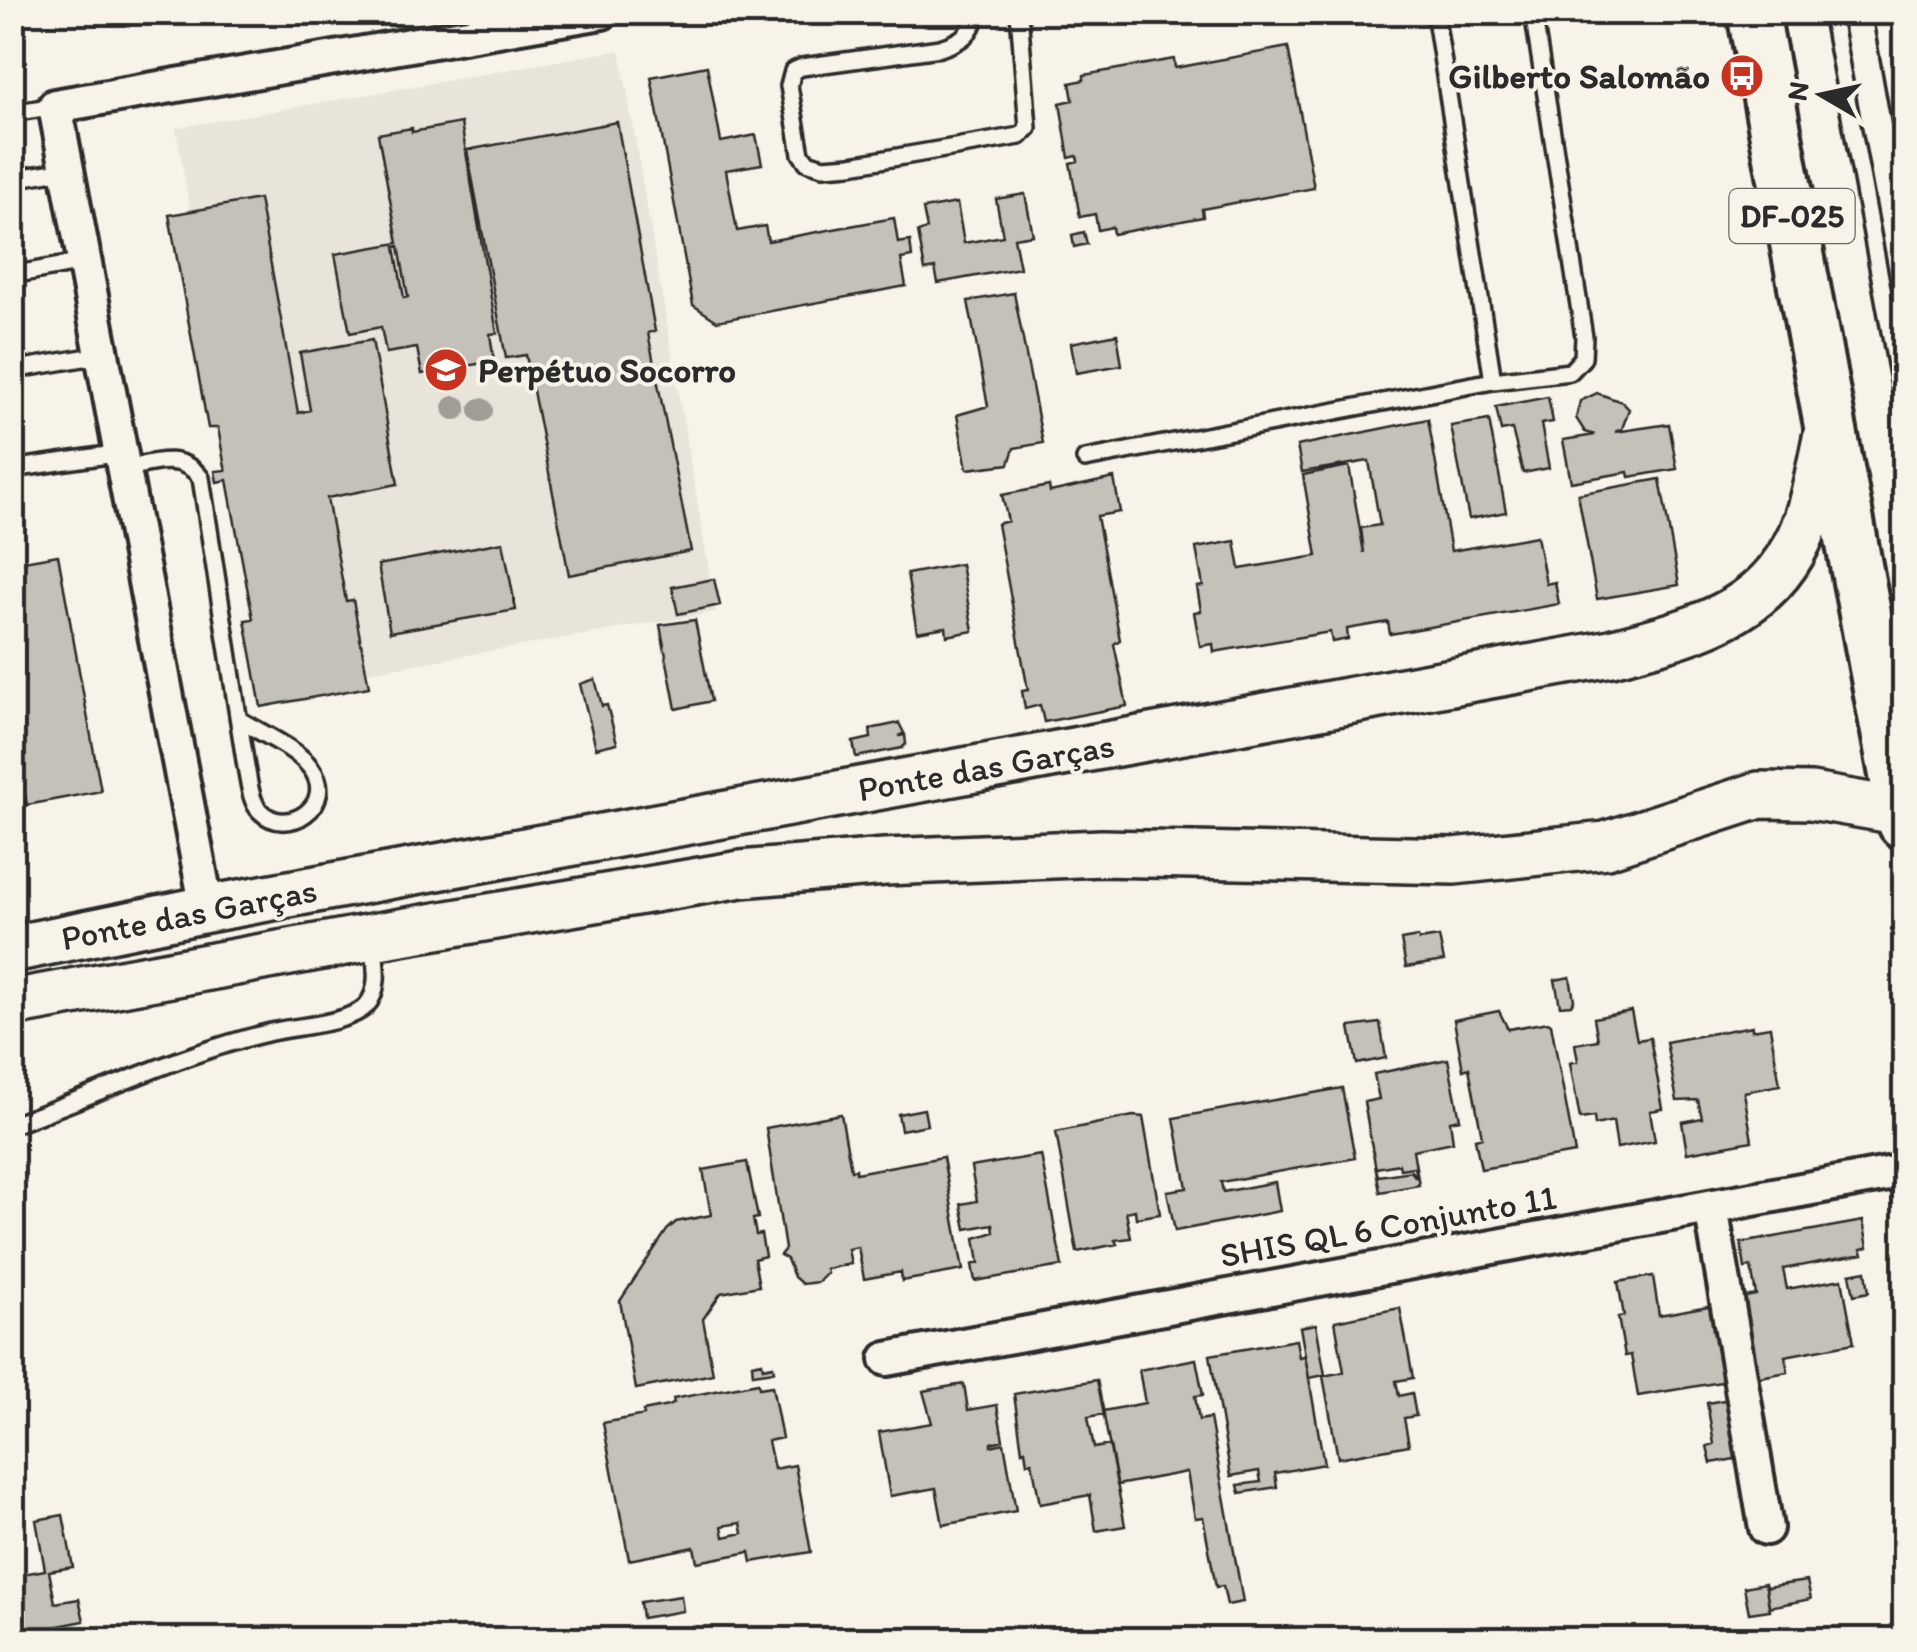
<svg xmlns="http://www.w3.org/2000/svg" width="1917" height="1652" viewBox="0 0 1917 1652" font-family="Itim,sans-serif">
  <rect width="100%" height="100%" fill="#f7f3e8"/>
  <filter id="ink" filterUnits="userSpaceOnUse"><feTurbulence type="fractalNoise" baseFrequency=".01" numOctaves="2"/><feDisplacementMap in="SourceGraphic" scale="20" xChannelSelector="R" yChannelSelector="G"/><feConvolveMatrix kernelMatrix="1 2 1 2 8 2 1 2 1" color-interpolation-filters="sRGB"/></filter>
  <g filter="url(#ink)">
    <path fill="#e8e4da" d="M620,50L716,612L272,689L176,128Z"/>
    <path fill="#c4c1b9" stroke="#2b2b2b" stroke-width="2.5" fill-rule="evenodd" d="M129,12H195L131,24Z
      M1288,47L1314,188L1202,209L1203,217L1113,234L1112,227L1098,230L1095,214L1080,217L1070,163L1078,161L1077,156L1069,158L1060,103L1073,100L1070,83L1084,80V75L1174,59L1175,68Z
      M707,66L721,142L756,135L762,164L726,170L737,231L765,226L768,241L894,218L898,243L910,241L912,257L901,259L906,286L717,321L693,305L651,77Z
      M617,122L655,331L648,333L691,551L569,575L526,355L506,358L467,150Z
      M461,123L497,333L490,334L494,361L422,374L417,348L386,353L381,327L350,333L335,254L398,243L378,134L412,128V132ZM399,246L408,297L404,298L395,247Z
      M1025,194L1033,235L1014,238L1020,268L938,283L935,268L925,270L918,232L927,229L923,209L957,203L964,243L1003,236L996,199Z
      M259,199L298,413L310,410L300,353L372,340L398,484L327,498L346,601L353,600L369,687L261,707L245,620L253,619L227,480L217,482L215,471L226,470L224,462L218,428H208L169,215Z
      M1084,232L1087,244L1074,247L1072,235Z
      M1014,293L1043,443L1014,448L1009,464L967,469L957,415L988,406L968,301Z
      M1117,334L1122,365L1076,373L1071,343Z
      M1597,393L1622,402L1629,409L1622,429L1615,432L1669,424L1677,469L1629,477L1628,472L1571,482L1563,440L1595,435L1585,432L1576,418L1580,401Z
      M1548,397L1553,422L1541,424L1549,468L1523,473L1512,429L1501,431L1496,407Z
      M1428,419L1451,551L1537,536L1546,584L1555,582L1559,604L1390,634L1388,622L1347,629L1348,639L1332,642L1330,632L1214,652L1213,644L1200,646L1194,612L1201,611L1197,587L1203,586L1196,548L1235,541L1240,569L1317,556L1303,475L1349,466L1364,553L1361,528L1380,525L1369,461L1302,472L1297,446Z
      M1489,420L1506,512L1469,519L1451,426Z
      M1114,478L1120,512L1097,516L1120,640L1114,644L1127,706L1044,722L1040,705L1025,709L1022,691L1028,690L997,524L1008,521L1002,495L1049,486L1050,492Z
      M1660,479L1679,585L1597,599L1578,494Z
      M503,542L516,610L390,632L378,565Z
      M58,555L101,791L27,805L12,728V563Z
      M961,564L973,631L947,636L946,627L917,632L907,574Z
      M714,579L720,605L678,614L672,587Z
      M695,620L711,701L676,709L660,625Z
      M595,679L602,706L607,705L617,743L596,748L580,684Z
      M899,723L904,733L899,736L905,735L906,744L902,748L856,757L853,742L871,738L870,729Z
      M1418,937L1419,940L1439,937L1444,961L1406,967L1401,940Z
      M1570,977L1574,1000L1571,1005L1560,1006L1555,980Z
      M1499,1011L1508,1029L1548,1022L1551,1024L1575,1153L1481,1169L1475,1139L1482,1137L1469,1068L1463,1070L1454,1020Z
      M1631,1011L1637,1040L1650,1038L1663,1109L1650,1111L1655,1141L1617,1148L1613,1121L1595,1125L1594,1117L1580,1119L1570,1063L1578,1061L1575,1044L1598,1040L1594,1018Z
      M1380,1023L1386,1058L1357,1064L1350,1027Z
      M1752,1026V1030L1770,1027L1780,1085L1744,1092L1752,1141L1687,1153L1682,1122L1702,1118L1698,1100L1677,1101L1666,1042Z
      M1448,1059L1460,1119L1450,1121L1453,1142L1413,1150L1419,1185L1380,1192L1364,1102L1379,1099L1374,1074ZM1399,1164L1400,1169L1414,1167L1416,1178L1411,1171L1378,1176L1376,1168Z
      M1342,1088L1355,1158L1221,1182L1223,1192L1275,1182L1280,1211L1175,1231L1167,1191L1187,1188L1174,1118Z
      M924,1109L927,1125L901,1130L898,1114Z
      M841,1114L851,1170L856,1169V1173L943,1157L963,1270L902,1281L901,1272L864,1279L858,1247L848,1249L851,1264L826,1269L827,1273L818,1282L802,1284L794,1277L787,1259L780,1255L785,1249L766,1128Z
      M1133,1116L1143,1117L1160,1214L1136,1218L1135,1210L1126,1212L1131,1238L1115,1240L1117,1244L1077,1252L1056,1132Z
      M1041,1155L1062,1266L975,1281L972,1265L979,1263L975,1238L994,1232L993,1224L966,1229L961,1204L977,1201L971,1167Z
      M747,1162L758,1218L753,1219L756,1235L761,1234L765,1256L754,1259L759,1286L721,1293L703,1319L713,1374L636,1389L620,1301L667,1230L676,1222L711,1215L703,1170Z
      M1863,1221L1868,1247L1861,1249L1863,1254L1783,1269L1787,1289L1842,1279L1854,1343L1785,1356L1788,1372L1737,1381L1723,1301L1756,1295L1751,1267L1745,1268L1741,1243Z
      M1866,1271L1869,1292L1854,1295L1850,1274Z
      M1653,1276L1659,1315L1714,1305L1727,1381L1638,1396L1631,1355L1625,1356L1618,1317L1624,1316L1618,1282Z
      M1400,1308L1413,1378L1396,1381L1399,1396L1412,1393L1416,1416L1404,1418L1409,1445L1338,1458L1323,1376L1344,1372L1335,1321Z
      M1316,1324L1325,1375L1309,1378L1300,1327Z
      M1296,1340L1299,1357L1305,1356L1324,1464L1275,1473L1277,1487L1240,1493L1238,1485L1261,1482L1259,1471L1231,1476L1210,1355Z
      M1196,1359L1203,1395L1195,1396L1199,1420L1210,1418L1243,1602L1227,1605L1223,1586L1216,1587L1203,1517L1195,1518L1187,1472L1117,1485L1103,1411L1145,1403L1139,1370Z
      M762,1362L763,1368L773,1366L774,1371L753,1374L752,1364Z
      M1097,1380L1104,1414L1088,1417L1094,1448L1110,1445L1125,1526L1096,1531L1090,1495L1040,1504L1032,1462L1027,1463L1025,1450L1022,1451L1014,1394Z
      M758,1383L759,1388L772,1386L782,1438L768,1441L774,1469L795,1465L811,1552L752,1562L750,1552L697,1562L694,1547L629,1560L603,1423L644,1415L643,1411L668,1406L674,1403L673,1399ZM741,1523L743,1533L724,1537L722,1526Z
      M964,1384L968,1410L997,1405L1003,1440L991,1443V1446L1004,1443L1016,1511L943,1525L936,1488L890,1496L879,1432L932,1423L923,1391Z
      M1730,1399L1741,1458L1711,1463L1707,1446L1714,1444L1707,1403Z
      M63,1515L73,1567L49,1571L55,1603L79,1599L84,1621L12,1635V1576L45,1570L36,1520Z
      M1807,1581L1811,1599L1769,1607L1766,1587Z
      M1765,1583L1770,1610L1749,1613L1744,1587Z
      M681,1596L683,1611L642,1618L640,1602Z"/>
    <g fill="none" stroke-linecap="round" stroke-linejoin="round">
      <defs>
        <path id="service" d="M977,12C971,35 962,41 940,48L802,67L793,71L789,86L801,154L807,162L823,167L851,165L1020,136L1028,128L1019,12
          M1435,12L1493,381
          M1831,12L1904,407
          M1881,12L1904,140
          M12,113L55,106
          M12,179L66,170
          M12,275L83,262
          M12,370L101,355
          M1085,459L1493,381L1570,372L1583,358L1584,337L1533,12
          M12,469L121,453
          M124,469C152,463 181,451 201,478L246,767C249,780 250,801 260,811C287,839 338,804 311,768C295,747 262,734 240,720
          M12,1125C99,1094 181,1053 271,1032C296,1026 348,1024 366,1006C382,989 375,961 373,940"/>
        <path id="minor" d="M207,909L55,106L602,12
          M1711,1207L1766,1528
          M887,1359L1904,1171"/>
        <path id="secondary" d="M12,949L207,909L1611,653C1698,630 1777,613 1808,516C1817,487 1822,455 1829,425
          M12,1003L372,937L741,874L885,862L1102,853L1454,861L1606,845L1759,795L1811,796L1904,812"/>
        <path id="primary" d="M1753,12L1904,823"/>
      </defs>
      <use href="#service" stroke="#2b2b2b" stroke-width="22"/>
      <use href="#minor" stroke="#2b2b2b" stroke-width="40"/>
      <use href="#secondary" stroke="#2b2b2b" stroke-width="52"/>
      <use href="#primary" stroke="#2b2b2b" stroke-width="58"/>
      <use href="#service" stroke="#f7f3e8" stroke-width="15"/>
      <use href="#minor" stroke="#f7f3e8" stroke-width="32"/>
      <use href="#secondary" stroke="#f7f3e8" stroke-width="45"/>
      <use href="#primary" stroke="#f7f3e8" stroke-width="50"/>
    </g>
    <g fill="#9f9d96">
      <circle cx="455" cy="408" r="12"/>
      <circle cx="481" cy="410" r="12"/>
    </g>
  </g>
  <defs>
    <symbol id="bus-disc" viewBox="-11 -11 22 22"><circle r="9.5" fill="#c8321e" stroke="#f7f3e8"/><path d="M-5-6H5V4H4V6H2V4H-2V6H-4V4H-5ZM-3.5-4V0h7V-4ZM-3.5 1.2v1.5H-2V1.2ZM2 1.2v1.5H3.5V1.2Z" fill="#fff"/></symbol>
    <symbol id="school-disc" viewBox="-11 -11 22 22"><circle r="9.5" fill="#c8321e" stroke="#f7f3e8"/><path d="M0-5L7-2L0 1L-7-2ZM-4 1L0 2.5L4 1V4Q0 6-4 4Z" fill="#fff"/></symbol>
  </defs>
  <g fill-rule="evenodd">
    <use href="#bus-disc" x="1717" y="51" width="50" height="50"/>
    <use href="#school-disc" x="421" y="345" width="50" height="50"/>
  </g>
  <g text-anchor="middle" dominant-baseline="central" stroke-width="8" stroke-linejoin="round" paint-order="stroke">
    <rect fill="#f7f3e8" stroke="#686764" stroke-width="2.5" x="1729.5" y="189" width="125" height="54" rx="8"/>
    <g font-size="32" font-weight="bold" fill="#2b2b2b">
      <text x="1792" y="216">DF-025</text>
    </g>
    <g font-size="35" font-weight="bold" fill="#2b2b2b" stroke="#f7f3e8" text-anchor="end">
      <text x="1710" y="76">Gilberto Salomão</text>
      <text x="478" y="370" text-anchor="start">Perpétuo Socorro</text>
    </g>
    <g font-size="35" fill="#2b2b2b" stroke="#f7f3e8">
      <text transform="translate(986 767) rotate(-10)">Ponte das Garças</text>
      <text transform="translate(189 914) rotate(-11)">Ponte das Garças</text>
      <text transform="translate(1388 1226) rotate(-10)">SHIS QL 6 Conjunto 11</text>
    </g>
  </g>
  <rect width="1917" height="1652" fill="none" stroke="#f7f3e8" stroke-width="50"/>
  <rect x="25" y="25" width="1867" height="1602" fill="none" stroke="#2b2b2b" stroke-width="4" filter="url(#ink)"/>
  <g transform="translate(1822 95) rotate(279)" stroke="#f7f3e8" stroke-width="8" paint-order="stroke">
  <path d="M0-8L18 38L0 25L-18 38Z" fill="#2b2b2b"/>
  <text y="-15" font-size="28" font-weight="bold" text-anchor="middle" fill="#2b2b2b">N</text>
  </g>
</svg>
